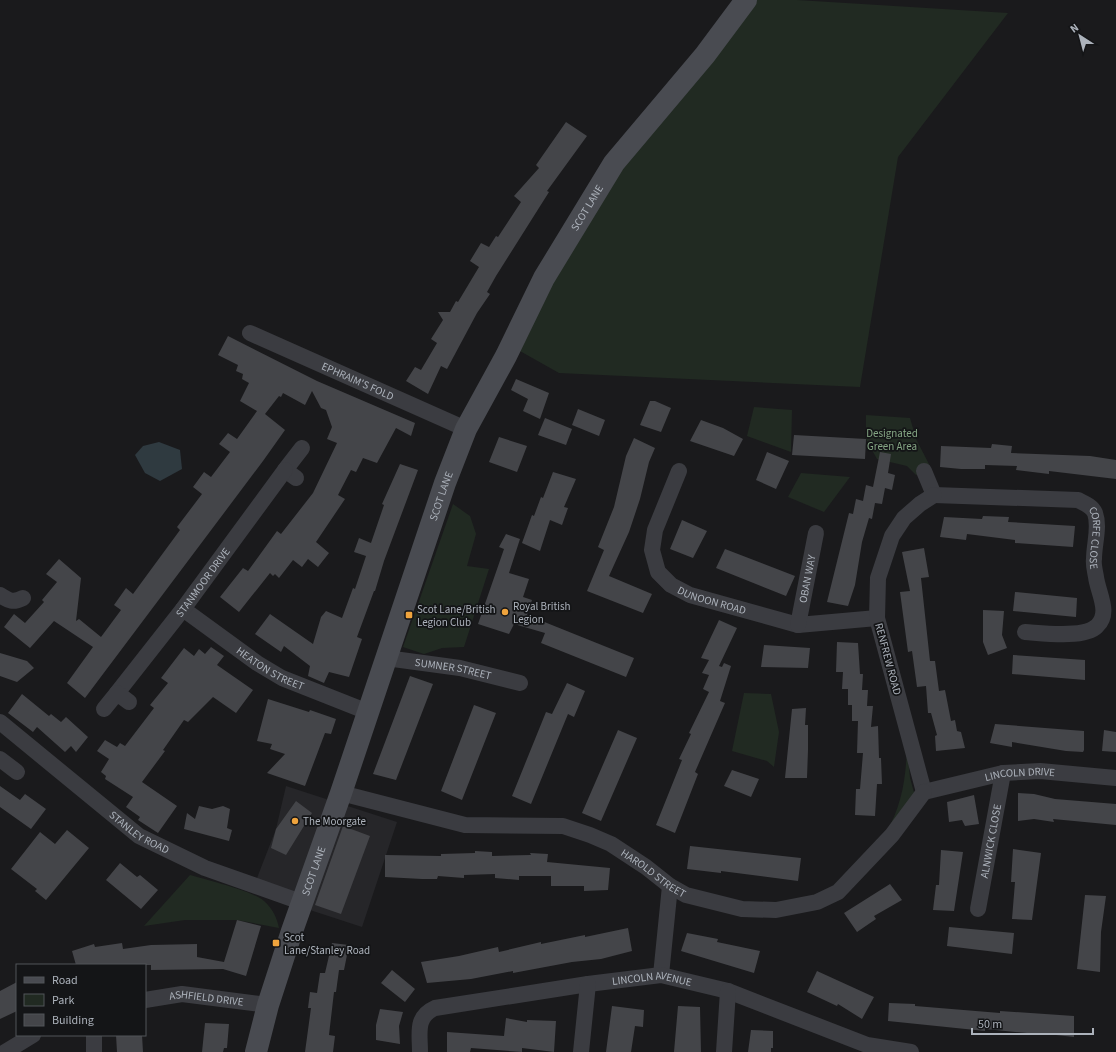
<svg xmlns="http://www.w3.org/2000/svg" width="1116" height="1052" viewBox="0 0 1116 1052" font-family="'Source Sans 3',sans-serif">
  <rect width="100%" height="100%" fill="#1a1a1c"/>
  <path fill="#262629" d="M286,786L397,822L362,927L252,891L276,829Z"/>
  <path fill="#212a22" d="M746,0H797L1008,13L898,157L860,387L559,373L511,346L620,156Z
    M754,407L792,410L791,452L747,436Z
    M866,415L910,418L916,439L931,468L916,475L907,466L877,459L866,439Z
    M801,473L850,477L824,512L788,497Z
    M453,504L470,516L476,534L467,566L489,569L464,647L442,648L424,654L403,647Z
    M744,693L771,694L779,732L774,767L767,761L732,751Z
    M907,746L910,778L915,796L886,833C902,805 906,778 907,746Z
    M190,875C207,880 253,891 264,901C273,909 277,918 279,928L237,920H185L144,926Z"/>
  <path fill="#2f3a40" d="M159,442L180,450L182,469L160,481L145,473L135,455L143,446Z"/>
  <path fill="#444549" d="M566,122L587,136L547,191L549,192L496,276L487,292L490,294L477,313L447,369L441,366L428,394L406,381L415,367L421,370L437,343L431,339L443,320L438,312H450L456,301L458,302L479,267L470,261L481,243L489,247L496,236L498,237L521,202L514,196L539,168L536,165Z
    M228,336L317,381L415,423L411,436L396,428L377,463L363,458L356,472L351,470L338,495L345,499L316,542L329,553L318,567L308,559L302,567L293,560L279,578L275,574L273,576L270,573L239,612L220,597L243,568L248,571L277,531L281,534L313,493L337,443L327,439L332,427L326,410L321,408L312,391L305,405L283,393L281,397L279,396L265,414L285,430L263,461L85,698L67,683L93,647L54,621L30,648L4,627L14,614L25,623L44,602L42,600L57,582L46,574L59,559L81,578L76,621L79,619L101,637L121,610L114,605L126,588L133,594L180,530L177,527L202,494L193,487L204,472L211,477L230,452L219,444L228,433L237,439L257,411L240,401L249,383L242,379L243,374L236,371L238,365L218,355Z
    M516,379L549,393L540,419L523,411L528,399L511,390Z
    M650,401H655L671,408L661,432L640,425Z
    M578,409L605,420L599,436L572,425Z
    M545,418L572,429L566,445L538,435Z
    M701,420L723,428L743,439L734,456L690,441Z
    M794,435L866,439L865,459L792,455Z
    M499,437L527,446L517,472L489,462Z
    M634,438L655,448L649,462L640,499L629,532L609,576L652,594L643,613L587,591L604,550L598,547L614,507L626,456Z
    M992,444L1012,446L1011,453L1090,456L1116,460V479L1049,471V474L1016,470L1017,466L985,465V469H961L940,467L941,446L991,448Z
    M767,452L789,461L776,489L756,480Z
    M880,452L891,454L888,473L895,475L892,490L885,488L882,504L875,503L872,519L869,518L862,542L855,585L848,606L827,602L849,513L853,514L856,499L863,501L866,485L873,487Z
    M400,464L418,470L384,561L375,591H374L357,637L362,639L349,677L329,672L324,683L308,676L310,666L284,646L281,652L255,634L270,614L313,644L321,617L326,611L342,618L353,588L355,589L366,556L354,552L359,538L371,543L384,505L382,504Z
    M553,472L576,479L564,507L568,508L562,525L550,520L540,551L522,543L532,515L534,516L541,497L543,498Z
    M983,516L1009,517L1008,522L1075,526L1073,547L1015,543V540L967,534L966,540L940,537L944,517L982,519Z
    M682,520L707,531L693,558L670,549Z
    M506,534L520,539L509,573L529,579L523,597L532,600L527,615L634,658L626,677L541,643L545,633L514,624L509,634L478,624L504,549L499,547Z
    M924,548L929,577L921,578L930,661H935L939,691L945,690L951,721L955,720L957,731L961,732L965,748L936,751L935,736L937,735L931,713H928L926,686L917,687L912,651L908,652L900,592L910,591L902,552Z
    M725,549L795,576L786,596L716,568Z
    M1015,592L1077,598L1076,617L1013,611Z
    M983,610L1004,611L1002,635L1007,648L988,655L983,642Z
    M719,620L737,628L719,666L722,667L724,663L731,666L720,701L725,703L695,772L698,774L675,833L656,825L682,760L679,759L691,734L689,733L709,692L703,689L709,675L702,673L709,660L701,658Z
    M837,642L858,643L860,674H863L862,690H868L867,706H873L871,727L878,726L879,758H881L882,784H877L875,816L855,815L856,789H860L863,753H857L858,721H852V705H848V689H842L843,672H836Z
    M764,645L810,648L808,668L761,667Z
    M211,647L224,656L217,665L253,690L236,713L213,697L188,722L184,720L163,750L165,751L142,782L177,806L158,833L138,820L140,817L126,807L133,797L105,779L106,776L101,772L109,759L97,751L105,740L117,747L120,743L125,746L154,708L150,705L168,683L161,678L184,648L194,656L199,649L205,654Z
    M0,653L27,661L34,668L17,682L0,676Z
    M1013,655L1085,660V680L1012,674Z
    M410,676L433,684L396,780L373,774Z
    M567,683L585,691L574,717L568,714L531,804L512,796L546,712L552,714Z
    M22,694L49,716L51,714L61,722L66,717L88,737L76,752L71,746L65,752L37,727L33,732L8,713Z
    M268,699L309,712L310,710L336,719L331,734L325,733L305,786L267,773L285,754L270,749L272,744L257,741Z
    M474,705L496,713L462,800L441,791Z
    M806,708L805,725H808V750L807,778H785L792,709Z
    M995,724L1084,731V750L1083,752L1066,751L1012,742V747L990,743Z
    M618,730L637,738L601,821L582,813Z
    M1104,730L1116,732V752L1102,751Z
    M732,770L759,779L751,797L724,786Z
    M0,786L20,800L25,794L46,809L31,829L0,807Z
    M1018,793L1034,794L1055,799L1116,804V825L1053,819L1054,822L1034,819L1018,821Z
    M974,795L979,824L965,826L962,820L949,822L947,802Z
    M296,801L312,813L286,855L271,848L276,829Z
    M199,806L212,809L223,806L230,809L227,828L232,830L229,841L184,829L187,813L195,819Z
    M343,826L370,836L341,914L315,905Z
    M67,830L89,848L46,900L35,891L37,889L11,869L40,832L55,844Z
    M690,846L801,858L798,881L721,871V873L687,869Z
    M1013,849L1041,853L1032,920L1012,919L1015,882H1011Z
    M941,850L963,852L954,911L933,910L936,885H939Z
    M475,851L492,852V856L531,855L530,853L548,854L547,862L610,868L608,890L584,891V886H551V876H519V880L495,878V874L464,875V878L438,876L437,879H422L385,877V855L441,856V854L475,853Z
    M120,863L137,877L140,875L158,890L141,909L106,880Z
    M890,884L902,900L874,916L876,919L857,932L844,913Z
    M1085,895L1106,896L1101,932L1100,972L1077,969Z
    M237,920L261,926L246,976L223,969L151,970V965H76L72,951L94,944L95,947L122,943L123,949L151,945L197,944V957L224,962Z
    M949,927L1014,933L1012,954L947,946Z
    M628,928L632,951L601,959L572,962L513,973V971L471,979L427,983L421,962L459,956L498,947L499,952L541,942V944L585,935V937Z
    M687,933L718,939L717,942L760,951L754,973L681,951Z
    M332,943L349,945L344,970H339L336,992H334L329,1035L335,1036L333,1052H305L311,1008H308L310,992L317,993L320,973H325Z
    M392,970L415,989L405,1002L381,983Z
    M817,971L874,997L862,1019L838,1004L837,1006L807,992Z
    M17,982V1011L0,1019V991Z
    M889,1003L915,1004V1006L1000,1013V1011L1074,1016V1037L1047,1034L1027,1033L985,1029V1031L888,1021Z
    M612,1006L644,1010L643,1027L635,1026L631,1052H606Z
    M678,1006L700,1007L701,1052H674Z
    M380,1009L403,1012L399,1026L400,1044L376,1040V1025Z
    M506,1018L527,1022V1020L556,1021L554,1052L522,1048V1052L471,1048L470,1052H447V1032L504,1036Z
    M205,1023L229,1024L227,1048H224L223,1052H202Z
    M751,1030L773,1031V1048H771V1052H748Z
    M116,1035H142L143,1052H117Z"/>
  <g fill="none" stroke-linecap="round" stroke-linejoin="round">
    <g stroke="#3b3c41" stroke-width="16">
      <path id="s1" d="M250,333L466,429"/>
      <path id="s2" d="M679,471L655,530L652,550L658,572L671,585L690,595L798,625L877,618"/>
      <path d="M924,471L934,495"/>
      <path d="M296,478L285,470L302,448"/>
      <path id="s3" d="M934,495L1078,500C1084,503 1092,506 1095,513C1100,527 1094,544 1094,559C1093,564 1095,571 1096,577C1098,593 1111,613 1097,626C1084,639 1042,633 1025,632"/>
      <path d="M0,595C9,601 13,603 23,598"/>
      <path id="s4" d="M183,609L257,663L282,678L368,712"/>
      <path id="s5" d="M798,625L816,533"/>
      <path id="s6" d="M386,658L460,668L520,683"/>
      <path id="s7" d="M117,693L183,609L285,470"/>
      <path d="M104,709L117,693L129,702"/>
      <path id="s8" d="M0,722L139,836L205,868L301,902"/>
      <path d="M0,759L17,772"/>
      <path d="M924,792L877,618L878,578L892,536L904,518L920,504L934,495"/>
      <path id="s9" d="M924,792L1003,773L1040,771L1116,778"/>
      <path id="s10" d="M341,793L465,825L563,826L590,835L611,844L646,867L670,886L686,895L742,909L776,910L817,902L838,892L892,835L924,792"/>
      <path id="s11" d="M978,909L1003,773"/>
      <path d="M661,975L670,886"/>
      <path id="s12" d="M145,1000L182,994L268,1005"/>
      <path d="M94,1035V1052"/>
      <path d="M5,1052L33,1035"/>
      <path id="s13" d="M420,1052C420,1033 415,1017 435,1008L588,984L661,975L728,991L867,1045L911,1052"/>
      <path d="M581,1052L588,984"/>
      <path d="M724,1052L728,991"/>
    </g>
    <path stroke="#494b51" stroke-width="22" id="s14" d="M256,1052L268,1005L292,931L341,793L445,483L466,429L506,356L544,278L614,163L705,55L746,0"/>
  </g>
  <g fill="#f0a43d" stroke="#141517" stroke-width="1.5">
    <circle cx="505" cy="612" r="4"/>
    <rect x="405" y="611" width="8" height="8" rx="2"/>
    <circle cx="295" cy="821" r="4"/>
    <rect x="272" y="939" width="8" height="8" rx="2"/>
  </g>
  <g text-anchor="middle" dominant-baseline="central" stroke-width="3.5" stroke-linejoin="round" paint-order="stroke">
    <g font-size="11" fill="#acb2bb" stroke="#141517">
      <text stroke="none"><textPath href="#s14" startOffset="910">SCOT LANE</textPath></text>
      <text stroke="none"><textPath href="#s1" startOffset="118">EPHRAIM'S FOLD</textPath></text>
      <text stroke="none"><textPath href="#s14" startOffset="586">SCOT LANE</textPath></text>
      <text stroke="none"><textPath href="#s3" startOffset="191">CORFE CLOSE</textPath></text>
      <text stroke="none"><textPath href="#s5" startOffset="47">OBAN WAY</textPath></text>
      <text stroke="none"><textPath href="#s7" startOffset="140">STANMOOR DRIVE</textPath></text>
      <text stroke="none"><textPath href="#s2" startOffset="169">DUNOON ROAD</textPath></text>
      <text transform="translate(888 659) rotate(75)">RENFREW ROAD</text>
      <text stroke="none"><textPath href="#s4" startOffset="106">HEATON STREET</textPath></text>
      <text stroke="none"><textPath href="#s6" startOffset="68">SUMNER STREET</textPath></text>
      <text stroke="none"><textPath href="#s9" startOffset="98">LINCOLN DRIVE</textPath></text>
      <text stroke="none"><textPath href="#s8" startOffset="178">STANLEY ROAD</textPath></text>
      <text stroke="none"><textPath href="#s11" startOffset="69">ALNWICK CLOSE</textPath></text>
      <text stroke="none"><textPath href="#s14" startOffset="190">SCOT LANE</textPath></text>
      <text stroke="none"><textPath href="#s10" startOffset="329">HAROLD STREET</textPath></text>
      <text stroke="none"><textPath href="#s13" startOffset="270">LINCOLN AVENUE</textPath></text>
      <text stroke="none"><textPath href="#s12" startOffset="62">ASHFIELD DRIVE</textPath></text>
    </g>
    <g font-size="11" fill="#85a684" stroke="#141517">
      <text x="892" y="433">Designated<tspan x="892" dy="13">Green Area</tspan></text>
    </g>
    <g font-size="11" fill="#acb2bb" stroke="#141517" text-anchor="start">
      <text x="513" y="606">Royal British<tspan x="513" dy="13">Legion</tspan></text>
      <text x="417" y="609">Scot Lane/British<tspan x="417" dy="13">Legion Club</tspan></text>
      <text x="303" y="821">The Moorgate</text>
      <text x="284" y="937">Scot<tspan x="284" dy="13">Lane/Stanley Road</tspan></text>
    </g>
  </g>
  <rect x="16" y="964" width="130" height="72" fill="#141517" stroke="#515459"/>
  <rect x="24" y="977" width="20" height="6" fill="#494b51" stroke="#515459"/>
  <text x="52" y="984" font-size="12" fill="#acb2bb">Road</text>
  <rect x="24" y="994" width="20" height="12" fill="#212a22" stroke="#515459"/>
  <text x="52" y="1004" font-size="12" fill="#acb2bb">Park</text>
  <rect x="24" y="1014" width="20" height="12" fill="#444549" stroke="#515459"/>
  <text x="52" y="1024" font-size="12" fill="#acb2bb">Building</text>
  <g transform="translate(1080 36) rotate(324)" stroke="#141517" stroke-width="3" paint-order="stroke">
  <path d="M0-3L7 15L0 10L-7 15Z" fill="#acb2bb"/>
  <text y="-6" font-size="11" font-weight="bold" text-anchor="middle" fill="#acb2bb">N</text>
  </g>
  <path d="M972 1028v6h121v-6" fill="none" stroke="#acb2bb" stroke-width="2"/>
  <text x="978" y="1028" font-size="12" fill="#acb2bb" stroke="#141517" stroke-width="3" paint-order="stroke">50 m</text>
</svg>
